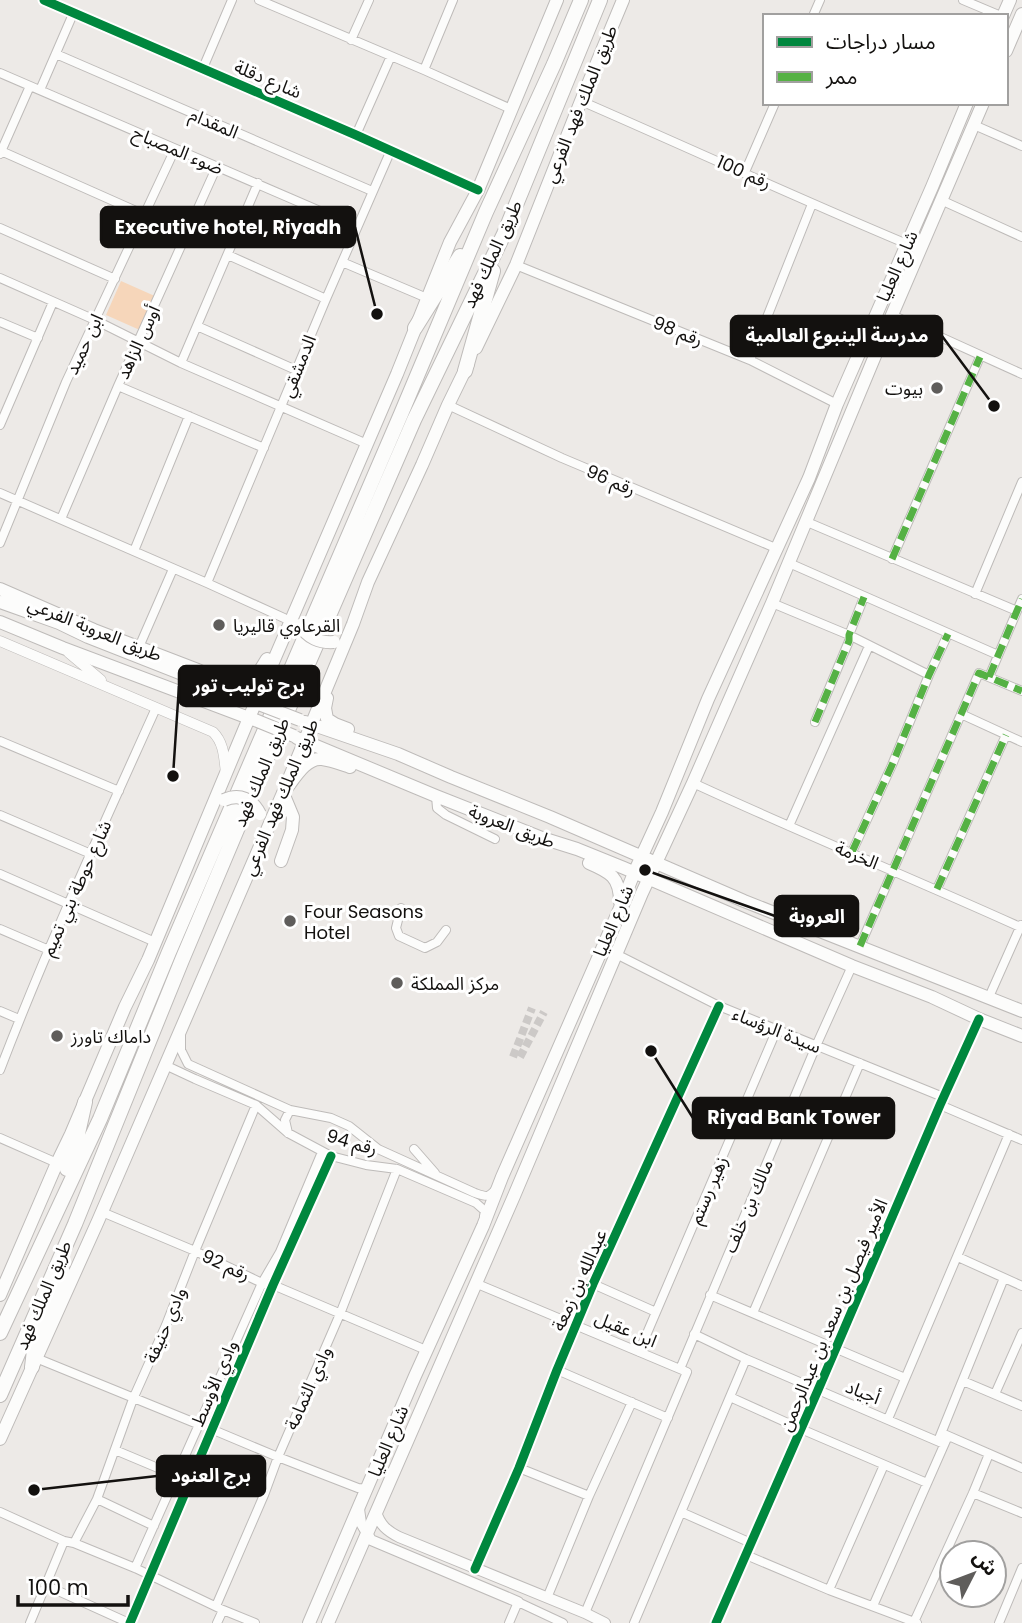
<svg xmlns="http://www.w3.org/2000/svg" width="1022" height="1623" viewBox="0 0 1022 1623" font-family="Poppins,'Noto Sans Arabic',sans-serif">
  <rect width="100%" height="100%" fill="#edeae7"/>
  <path fill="#f6d6ba" d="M121,281L157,297L142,331L106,315Z"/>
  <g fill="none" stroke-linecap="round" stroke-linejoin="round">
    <path stroke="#ccc9c7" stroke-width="8" stroke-dasharray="8 4" stroke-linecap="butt" d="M513,1057L532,1008
      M520,1057L544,1012"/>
    <defs>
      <path id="minor" d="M44,0L356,135L478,190
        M259,0L424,70L511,109
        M963,0L1001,16
        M813,16L820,0
        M351,40L369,0
        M56,54L372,191
        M203,68L232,0
        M424,70L453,0
        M0,73L357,227
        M40,90L73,14
        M581,101C689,148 797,198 907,244
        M974,125L1022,146
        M356,135L391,56
        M1,151L145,215
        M0,154L30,86
        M745,172L775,103
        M943,201L1022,237
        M0,228L115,279
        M228,255L326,299
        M342,262L427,298
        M516,265L750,360L837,404
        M0,278L95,320L181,363L367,444
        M892,315L1022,374
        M0,322L38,338
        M197,326L296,370
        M750,360L812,204
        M181,363L258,183
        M118,386L264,448
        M448,405L562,458L778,549
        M0,425L53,302
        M0,493L207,583L284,618
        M61,519L118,386L217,166
        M807,522L1017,611
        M0,543L66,382L175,149
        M134,551L189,416
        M892,559L980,357
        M789,563L998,655
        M207,583L326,299L391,150
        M975,594L1022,482
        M772,603L849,635L929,675
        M139,647L173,569
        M989,677L1022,599
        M961,714L1022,742
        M815,722L849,641V635L864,597
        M0,741L119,791
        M693,783C801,833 912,878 1020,927
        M436,796L437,808L446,815L495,839
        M0,815L91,854
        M789,826L869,646
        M852,852L892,765L929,675L948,634
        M0,874L155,942
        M937,889L1006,735
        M401,908L396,928L399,936L425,948L437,942L446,930
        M0,929L49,950
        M860,946L979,673L1022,691
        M616,954L719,1006L943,1097
        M989,997L1021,925
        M0,1011L19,1019
        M181,1036V1050L188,1064L290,1110L331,1118L349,1126L378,1149L475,1193C487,1197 488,1198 496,1189
        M165,1065L195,1079L256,1105L288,1133L331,1156L366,1165L397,1169L476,1203L485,1211L484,1216
        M0,1070C47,947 102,828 156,708
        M940,1105L1022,1140
        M288,1133L285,1120L290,1110
        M0,1138L57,1163
        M414,1149L435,1173
        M102,1212L195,1251L262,1283L273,1285L426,1350
        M958,1257L1022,1286
        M475,1283L687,1372L585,1613
        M593,1284L656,1312
        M710,1295L905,1378
        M753,1313L860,1063
        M694,1334L746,1359L944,1444
        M639,1352L777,1029
        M36,1358L200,1425
        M680,1369L816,1046L852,966
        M557,1370L668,1418
        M963,1381L1022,1406
        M995,1394L1022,1333
        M730,1397L801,1429L927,1483
        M888,1419L1009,1134
        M211,1429L278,1457L358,1488L368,1489
        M944,1434L1022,1468
        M938,1441L1004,1278
        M115,1450L177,1476
        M519,1468L589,1496
        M973,1493L1022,1513
        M97,1499L154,1526
        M0,1512L64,1541L74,1543L135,1568L223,1610L255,1623
        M681,1512L751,1543
        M74,1543L97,1499L133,1399L166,1325L195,1251L256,1105
        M746,1555L829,1590L917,1623
        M135,1568L262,1283L280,1252L322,1152
        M475,1569L519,1468L557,1370L593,1284L719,1006
        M45,1585L129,1623
        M829,1590L884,1465
        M547,1598L589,1496L632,1402
        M216,1606L264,1495L278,1457L340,1314L397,1169
        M873,1606L948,1436
        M914,1622L973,1493L989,1454
        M30,1623L64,1541
        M130,1623L273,1285L331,1156
        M217,1623L223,1610
        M509,1623L518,1602L563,1623
        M634,1623L746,1359
        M716,1623L818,1390L940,1105L979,1019
        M999,1623L1022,1568"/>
      <path id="tertiary" d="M0,641L213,732C224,743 224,757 226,773
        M69,653L101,680"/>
      <path id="secondary" d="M359,1509L361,1523L371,1540L518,1602
        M376,1512C380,1525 387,1531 399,1537L585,1613L605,1623"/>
      <path id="primary" d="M1003,16L1010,0
        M1006,51L1022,14
        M476,348L516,265L581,101L623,0
        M0,589L94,630L198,670L224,683L242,686L250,682L256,677L267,659
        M0,602L59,623L88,637L261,705
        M0,622L63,648L254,720
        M327,698L325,708L327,719L335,724L348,729
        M305,722L398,754L451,777L550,817L744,901L1022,1011
        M297,738L436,796L542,838L577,849L624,868L852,966L932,997L979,1019L1022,1036
        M281,861L292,830L293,817L283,793C293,781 305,757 322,759C331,760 341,764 350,767
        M589,863C610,872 620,877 620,902
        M0,1295L57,1163L71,1134L125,1007L148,960L249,718L397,374L450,242L478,190L557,0
        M0,1439L98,1221L283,793L353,624L368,582L422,465L448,405L468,364
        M309,1623L415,1376L483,1226L502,1177L620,908L634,873L662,812L708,699L809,478L837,404L932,187L967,103
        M328,1623L514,1196L642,893L693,783L772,603L892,315L983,103"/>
      <path id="motorway" d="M415,328L460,256
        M465,371L493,271
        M67,1169L75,1147L85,1102
        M0,1333L100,1119L169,952L401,414L486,212L554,64L581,0
        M32,1367L35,1342L63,1272
        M0,1395L75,1224L182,960L265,763L414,420L504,234L600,0"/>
    </defs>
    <use href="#minor" stroke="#bebbb9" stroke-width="10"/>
    <use href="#tertiary" stroke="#bebbb9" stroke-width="11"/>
    <use href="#secondary" stroke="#bebbb9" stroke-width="12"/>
    <use href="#primary" stroke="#bebbb9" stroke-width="14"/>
    <use href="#motorway" stroke="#bebbb9" stroke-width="16"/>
    <use href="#minor" stroke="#fcfcfb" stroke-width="8"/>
    <use href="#tertiary" stroke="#fcfcfb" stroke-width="10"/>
    <use href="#secondary" stroke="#fcfcfb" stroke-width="10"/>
    <use href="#primary" stroke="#fcfcfb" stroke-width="12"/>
    <use href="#motorway" stroke="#fcfcfb" stroke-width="14"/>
    <defs>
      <path id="primary-bridge" d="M300,625C307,638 320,643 334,642
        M261,705L300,720
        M255,720L294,736
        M224,800C240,793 252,799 260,814"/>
    </defs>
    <use href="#primary-bridge" stroke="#bebbb9" stroke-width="14" stroke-linecap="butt"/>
    <use href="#primary-bridge" stroke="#fcfcfb" stroke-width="12"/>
    <path stroke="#55b144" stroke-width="7" stroke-dasharray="14 7" stroke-linecap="butt" d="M892,559L980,357
      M989,677L1022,599
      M815,722L849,641V635L864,597
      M852,852L892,765L929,675L948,634
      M937,889L1006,735
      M860,946L979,673L1022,691"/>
    <defs>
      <path id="cycleway" d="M44,0L356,135L478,190
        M475,1569L519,1468L557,1370L593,1284L719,1006
        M130,1623L273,1285L331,1156
        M716,1623L818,1390L940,1105L979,1019"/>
    </defs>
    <use href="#cycleway" stroke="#fff" stroke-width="13"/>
    <use href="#cycleway" stroke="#00873e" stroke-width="9"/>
  </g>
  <g fill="#5f5d5b" stroke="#fff" stroke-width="2.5">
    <circle cx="937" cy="388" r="7"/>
    <circle cx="219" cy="625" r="7"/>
    <circle cx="290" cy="921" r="7"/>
    <circle cx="397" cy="983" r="7"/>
    <circle cx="57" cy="1036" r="7"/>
  </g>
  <g text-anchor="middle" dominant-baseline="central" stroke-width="6" stroke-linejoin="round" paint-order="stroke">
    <g font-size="18" fill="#13110f" stroke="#fff">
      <text transform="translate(268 79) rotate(23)">شارع دقلة</text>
      <text transform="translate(580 104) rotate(-68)">طريق الملك فهد الفرعي</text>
      <text transform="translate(214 123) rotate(23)">المقدام</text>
      <text transform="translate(178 150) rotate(23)">ضوء المصباح</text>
      <text transform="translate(744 172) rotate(24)">رقم 100</text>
      <text transform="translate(492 254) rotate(-65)">طريق الملك فهد</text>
      <text transform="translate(897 266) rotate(-66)">شارع العليا</text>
      <text transform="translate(678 331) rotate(22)">رقم 98</text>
      <text transform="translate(138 342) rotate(-65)">أوس الزاهد</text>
      <text transform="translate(84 344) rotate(-65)">ابن حميد</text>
      <text transform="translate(298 366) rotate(-68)">الدمشقي</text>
      <text transform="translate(611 480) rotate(24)">رقم 96</text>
      <text transform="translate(95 629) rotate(22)">طريق العروبة الفرعي</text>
      <text transform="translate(261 772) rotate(-67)">طريق الملك فهد</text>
      <text transform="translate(280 797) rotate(-67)">طريق الملك فهد الفرعي</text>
      <text transform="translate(512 826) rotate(21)">طريق العروبة</text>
      <text transform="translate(857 855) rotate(23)">الخرمة</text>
      <text transform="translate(76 888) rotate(-66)">شارع حوطة بني تميم</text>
      <text transform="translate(613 921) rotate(-67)">شارع العليا</text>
      <text transform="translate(777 1030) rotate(22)">سيدة الرؤساء</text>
      <text transform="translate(352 1142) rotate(16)">رقم 94</text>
      <text transform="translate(708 1190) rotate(-67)">زهير رستم</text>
      <text transform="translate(748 1206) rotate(-67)">مالك بن خلف</text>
      <text transform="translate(226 1265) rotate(25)">رقم 92</text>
      <text transform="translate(579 1280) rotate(-66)">عبدالله بن زمعة</text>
      <text transform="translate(43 1295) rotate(-67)">طريق الملك فهد</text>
      <text transform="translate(833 1315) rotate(-67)">الأمير فيصل بن سعد بن عبدالرحمن</text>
      <text transform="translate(165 1325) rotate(-67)">وادي حنيفة</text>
      <text transform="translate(626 1329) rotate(23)">ابن عقيل</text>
      <text transform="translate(214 1383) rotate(-67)">وادي الأوسط</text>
      <text transform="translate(308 1388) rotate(-66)">وادي الثمامة</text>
      <text transform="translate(863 1392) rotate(22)">أجياد</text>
      <text transform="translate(388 1441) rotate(-67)">شارع العليا</text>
    </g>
    <g font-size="18" fill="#13110f" stroke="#fff" text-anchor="start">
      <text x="923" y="388" text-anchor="end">بيوت</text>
      <text x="233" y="625">القرعاوي قاليريا</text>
      <text x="304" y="911">Four Seasons<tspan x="304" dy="21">Hotel</tspan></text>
      <text x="411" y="983">مركز المملكة</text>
      <text x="71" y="1036">داماك تاورز</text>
    </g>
  </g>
  <path fill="none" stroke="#13110f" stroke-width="2.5" d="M377 314L355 227M994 406L942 336M173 776L179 686M645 870L775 916M651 1051L693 1118M34 1490L157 1476"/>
  <g fill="#13110f" stroke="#fff" stroke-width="2.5">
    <circle cx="377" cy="314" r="7"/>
    <circle cx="994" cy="406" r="7"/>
    <circle cx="173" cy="776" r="7"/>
    <circle cx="645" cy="870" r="7"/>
    <circle cx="651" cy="1051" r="7"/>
    <circle cx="34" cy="1490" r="7"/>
  </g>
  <g fill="#13110f" stroke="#13110f" stroke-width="2.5">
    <rect x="101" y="207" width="254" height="40" rx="7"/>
    <rect x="731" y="316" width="211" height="40" rx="7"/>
    <rect x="179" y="666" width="140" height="40" rx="7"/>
    <rect x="775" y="896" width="83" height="40" rx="7"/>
    <rect x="693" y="1098" width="201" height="40" rx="7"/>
    <rect x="157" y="1456" width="108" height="40" rx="7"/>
  </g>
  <g font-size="19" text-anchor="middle" font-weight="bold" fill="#fff">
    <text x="228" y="234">Executive hotel, Riyadh</text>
    <text x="837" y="342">مدرسة الينبوع العالمية</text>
    <text x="249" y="692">برج توليب تور</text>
    <text x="817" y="923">العروبة</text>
    <text x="794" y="1124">Riyad Bank Tower</text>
    <text x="211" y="1482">برج العنود</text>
  </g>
  <rect x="763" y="14" width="245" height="91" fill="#ffffff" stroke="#a1a09f" stroke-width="2"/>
  <rect x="777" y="37" width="35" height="10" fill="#00873e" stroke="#a1a09f" stroke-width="2"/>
  <text x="826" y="49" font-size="21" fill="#13110f">مسار دراجات</text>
  <rect x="777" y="72" width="35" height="10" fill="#55b144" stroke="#a1a09f" stroke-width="2"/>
  <text x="826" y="84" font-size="21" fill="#13110f">ممر</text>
  <g transform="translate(973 1574) rotate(48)"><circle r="33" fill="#ffffff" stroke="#a1a09f" stroke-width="2"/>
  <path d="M0-5L12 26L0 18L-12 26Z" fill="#5f5d5b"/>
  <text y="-10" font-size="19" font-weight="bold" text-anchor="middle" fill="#13110f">ش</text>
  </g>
  <path d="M18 1595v10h110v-10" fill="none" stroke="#13110f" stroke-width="3.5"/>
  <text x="28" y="1595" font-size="21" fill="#13110f" stroke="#ffffff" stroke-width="5" paint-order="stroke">100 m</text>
</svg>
